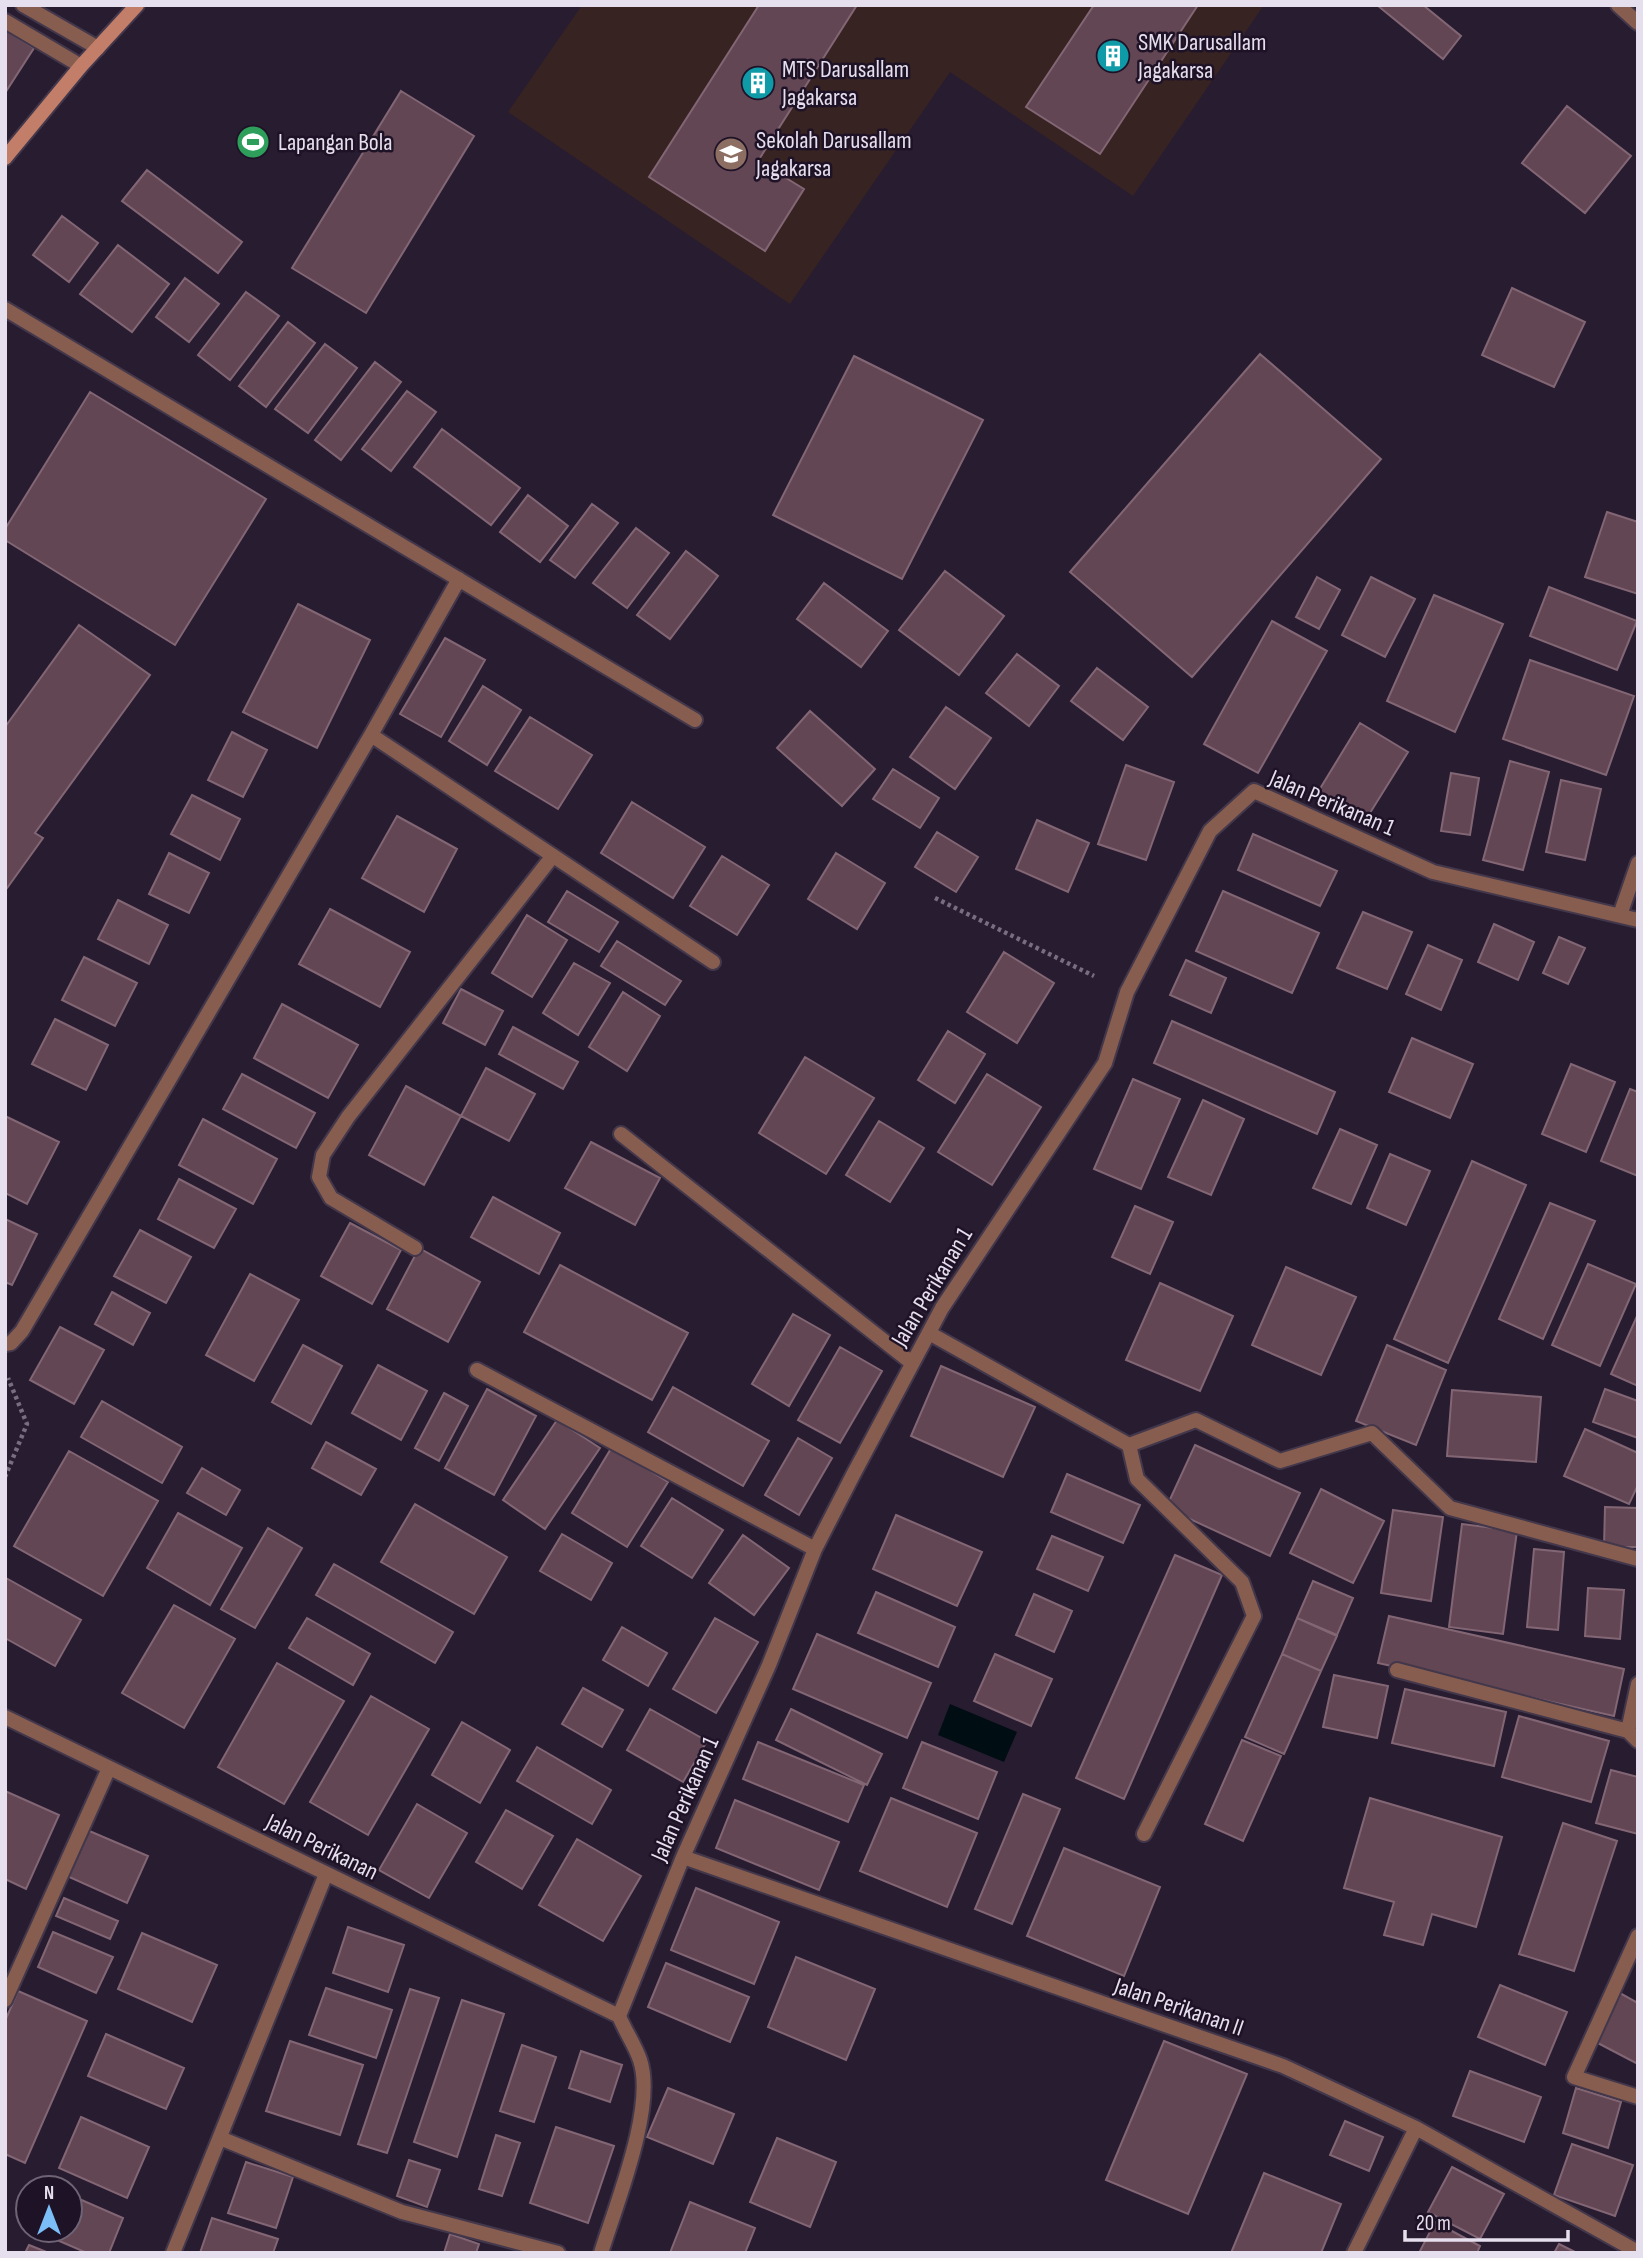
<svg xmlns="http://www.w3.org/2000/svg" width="1643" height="2258" viewBox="0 0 1643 2258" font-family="'Sofia Sans Condensed',sans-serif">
  <rect width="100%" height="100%" fill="#281c31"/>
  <path fill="#372322" d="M582,5H1264L1133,196L950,72L790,304L508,112Z"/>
  <path fill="#000e14" d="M950,1704L1017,1732L1004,1762L938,1735Z"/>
  <path fill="#624654" stroke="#836674" stroke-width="2" d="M759,5H857L758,161L804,189L765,251L649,177Z
    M1094,5H1198L1100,154L1026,107Z
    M1377,5H1423L1461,36L1443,59Z
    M5,30L34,48L5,93Z
    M401,91L474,136L366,313L292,268Z
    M1567,106L1631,156L1585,213L1522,163Z
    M147,170L242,242L218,273L122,201Z
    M62,216L98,243L69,282L33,255Z
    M118,245L169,284L132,332L80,294Z
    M185,278L219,304L189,342L156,317Z
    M1512,288L1585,322L1554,387L1482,355Z
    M246,292L279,316L230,380L198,355Z
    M288,322L315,343L266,407L239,386Z
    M325,344L357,368L308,433L275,409Z
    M1260,354L1381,459L1192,677L1070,572Z
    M854,356L983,420L902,579L773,515Z
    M375,362L401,382L341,460L315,440Z
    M407,391L436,412L391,471L362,449Z
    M90,392L266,499L175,645L5,540V529Z
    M442,429L520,488L491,525L414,467Z
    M528,495L568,526L540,562L500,532Z
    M592,504L618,523L575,578L550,560Z
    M1607,512L1638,522V594L1585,577Z
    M636,528L669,553L627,608L593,583Z
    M686,551L718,576L670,639L637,615Z
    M945,571L1004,616L959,675L899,630Z
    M1317,577L1340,590L1319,629L1296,617Z
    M1371,577L1415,599L1385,657L1342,635Z
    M824,583L888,631L861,667L797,619Z
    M1549,587L1637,621L1617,670L1530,636Z
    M1434,595L1503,624L1455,732L1387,701Z
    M298,604L370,640L317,748L243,712Z
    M1272,621L1327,651L1258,773L1204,744Z
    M79,625L150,675L35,833L43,838L5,891V727Z
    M445,638L485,660L441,737L400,714Z
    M1017,654L1059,686L1029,726L986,693Z
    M1530,660L1634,696L1606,775L1503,739Z
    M1097,668L1148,707L1123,740L1071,701Z
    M483,686L521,710L487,765L449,741Z
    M946,707L991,738L955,789L910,757Z
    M810,711L875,769L842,806L777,748Z
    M530,717L592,755L558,809L495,771Z
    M1360,723L1408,752L1365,821L1318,792Z
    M232,732L267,750L243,797L208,780Z
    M1510,761L1549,772L1523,870L1483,860Z
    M1126,765L1174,782L1146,860L1098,844Z
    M893,769L939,798L920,828L873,799Z
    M1451,773L1479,778L1470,835L1441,831Z
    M1561,780L1601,789L1585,860L1546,852Z
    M192,795L240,819L220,860L171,834Z
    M632,802L705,847L673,898L601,853Z
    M397,816L457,849L424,912L362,878Z
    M1037,820L1089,843L1068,892L1016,869Z
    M937,832L978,857L956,892L915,867Z
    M1253,834L1337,871L1320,906L1238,870Z
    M169,853L209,873L189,913L149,894Z
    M836,853L885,883L857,929L808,899Z
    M722,856L769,885L737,935L690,906Z
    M567,891L618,922L599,952L548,922Z
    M1223,891L1319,933L1292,993L1196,951Z
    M118,900L168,925L149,964L98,939Z
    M330,909L410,952L380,1007L299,964Z
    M1363,912L1412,932L1387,989L1337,968Z
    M527,915L567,940L532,997L492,973Z
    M1494,924L1534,942L1518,980L1478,962Z
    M1559,937L1585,948L1568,984L1543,973Z
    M617,941L681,981L665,1005L601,966Z
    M1428,945L1462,960L1441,1010L1406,994Z
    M1004,952L1054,983L1017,1043L967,1012Z
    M84,957L137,983L115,1026L62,1000Z
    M1186,960L1226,978L1211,1013L1170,995Z
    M574,963L610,983L578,1035L543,1013Z
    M461,989L503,1011L485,1045L443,1023Z
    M623,992L660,1016L627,1071L589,1047Z
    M282,1004L358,1045L328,1098L254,1058Z
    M55,1019L108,1045L86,1090L32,1064Z
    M1172,1021L1335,1092L1317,1134L1154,1063Z
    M513,1027L578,1062L563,1089L499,1054Z
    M948,1031L985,1054L955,1103L918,1080Z
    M1412,1038L1473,1064L1450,1118L1389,1092Z
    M805,1057L874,1098L826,1174L759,1133Z
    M1571,1064L1615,1082L1586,1152L1542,1134Z
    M486,1068L535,1094L509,1141L461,1116Z
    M242,1074L315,1113L296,1148L223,1109Z
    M987,1074L1041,1107L992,1185L938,1152Z
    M1133,1079L1180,1099L1141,1189L1094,1169Z
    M406,1086L461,1116L424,1185L369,1155Z
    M1630,1089L1638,1092V1176L1601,1161Z
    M1203,1100L1244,1119L1211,1195L1168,1177Z
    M5,1116L59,1142L27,1204L5,1193Z
    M203,1119L277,1159L253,1204L179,1165Z
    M879,1121L924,1148L890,1202L846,1175Z
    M1340,1129L1377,1145L1351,1204L1313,1188Z
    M591,1142L660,1178L635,1225L565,1188Z
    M1390,1154L1430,1171L1406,1225L1367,1208Z
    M1472,1161L1526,1185L1448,1363L1394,1339Z
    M179,1179L236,1209L214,1248L158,1219Z
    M493,1197L560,1233L539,1274L471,1237Z
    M1550,1203L1595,1221L1543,1339L1499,1319Z
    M1135,1206L1173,1222L1150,1274L1112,1257Z
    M5,1219L37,1234L12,1285L5,1282Z
    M350,1223L401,1250L372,1304L321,1276Z
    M140,1230L191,1257L166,1303L114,1276Z
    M419,1248L480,1282L448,1342L387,1309Z
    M1588,1264L1636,1284L1600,1366L1552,1345Z
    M560,1265L688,1333L652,1400L524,1332Z
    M1286,1267L1356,1297L1321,1375L1252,1345Z
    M250,1274L299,1300L254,1381L206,1355Z
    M1160,1283L1233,1316L1200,1391L1126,1360Z
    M112,1292L150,1313L133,1345L95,1324Z
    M793,1314L830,1335L789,1406L752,1384Z
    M1638,1314V1386L1611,1374Z
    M60,1327L104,1350L74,1404L30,1380Z
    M303,1345L342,1366L311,1424L272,1402Z
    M1387,1345L1446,1370L1416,1445L1356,1421Z
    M840,1347L882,1371L840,1443L798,1420Z
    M378,1365L427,1391L401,1440L352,1413Z
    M941,1366L1035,1407L1003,1477L911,1436Z
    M673,1387L769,1441L743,1486L648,1432Z
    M487,1389L536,1416L494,1495L445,1468Z
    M1605,1389L1638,1401V1438L1593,1422Z
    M1452,1390L1541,1397L1536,1462L1447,1456Z
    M444,1393L468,1406L439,1461L415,1448Z
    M102,1401L182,1447L162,1483L81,1437Z
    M557,1420L600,1448L545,1529L503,1500Z
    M1585,1429L1638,1453V1485L1629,1504L1564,1476Z
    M798,1438L832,1458L799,1515L765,1495Z
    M326,1442L376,1469L361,1495L312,1468Z
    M1195,1445L1300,1493L1270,1556L1166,1508Z
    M612,1447L668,1482L627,1547L572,1513Z
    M69,1451L158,1501L103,1596L14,1546Z
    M202,1468L240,1490L226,1515L187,1493Z
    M1067,1474L1140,1505L1123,1543L1051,1512Z
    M1321,1489L1384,1521L1353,1583L1290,1553Z
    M672,1498L723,1530L692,1578L641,1546Z
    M415,1504L507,1557L474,1614L381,1562Z
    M1605,1507L1638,1508V1547H1604Z
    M1393,1510L1443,1517L1431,1601L1381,1593Z
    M178,1513L242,1548L210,1605L147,1568Z
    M896,1515L982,1552L957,1606L873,1569Z
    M1462,1524L1517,1531L1503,1634L1449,1627Z
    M268,1528L302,1548L255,1628L221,1609Z
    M562,1534L612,1563L591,1600L540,1571Z
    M743,1535L789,1568L754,1615L709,1583Z
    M1052,1536L1103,1557L1088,1591L1037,1569Z
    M1534,1549L1564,1552L1558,1630L1527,1627Z
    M1175,1555L1222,1575L1124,1799L1076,1778Z
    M334,1564L453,1632L435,1663L316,1595Z
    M6,1578L81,1620L55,1666L5,1638Z
    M1313,1581L1353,1598L1337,1635L1297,1618Z
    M1588,1588L1624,1590L1620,1639L1585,1636Z
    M876,1592L955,1627L938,1667L858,1633Z
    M1034,1594L1072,1611L1054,1652L1016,1635Z
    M174,1605L235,1639L184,1728L122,1693Z
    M1389,1616L1624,1669L1614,1716L1378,1663Z
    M307,1618L370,1654L353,1685L289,1648Z
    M715,1618L758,1642L716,1713L673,1689Z
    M1297,1618L1337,1636L1321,1671L1282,1654Z
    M622,1627L667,1653L648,1686L603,1660Z
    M817,1634L931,1683L907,1738L793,1689Z
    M995,1654L1052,1679L1031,1726L974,1701Z
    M1282,1654L1321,1671L1284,1754L1245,1737Z
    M277,1663L344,1701L284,1804L218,1767Z
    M1334,1675L1388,1686L1377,1738L1323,1727Z
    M583,1688L623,1710L602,1747L562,1724Z
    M1405,1689L1506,1712L1494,1766L1392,1743Z
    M371,1696L429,1729L368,1835L310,1802Z
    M650,1709L707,1741L683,1782L627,1750Z
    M791,1709L882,1754L867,1785L776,1740Z
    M1519,1716L1609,1741L1591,1802L1502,1777Z
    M462,1722L510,1750L480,1803L432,1775Z
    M1242,1740L1281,1756L1243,1841L1205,1824Z
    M758,1742L864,1785L848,1822L743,1779Z
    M922,1742L997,1772L978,1819L903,1788Z
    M537,1747L611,1790L592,1824L517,1781Z
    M1611,1770L1638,1777V1834L1596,1823Z
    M5,1791L59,1815L26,1889L5,1879Z
    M1023,1794L1060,1809L1012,1924L975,1909Z
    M891,1798L977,1833L947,1907L860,1871Z
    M1370,1798L1502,1837L1476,1927L1432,1914L1423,1945L1384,1935L1394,1902L1344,1888Z
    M735,1800L839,1842L819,1890L716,1848Z
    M417,1804L467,1833L429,1898L379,1870Z
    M506,1810L553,1836L522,1889L476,1862Z
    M1563,1823L1617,1841L1574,1971L1519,1954Z
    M87,1830L148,1856L127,1903L67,1876Z
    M577,1839L641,1876L603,1941L539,1905Z
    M1064,1848L1160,1887L1124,1976L1027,1936Z
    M696,1888L779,1922L754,1984L671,1950Z
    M64,1898L118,1921L110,1939L56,1916Z
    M348,1927L404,1945L388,1992L333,1973Z
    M53,1932L113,1957L96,1993L38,1967Z
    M142,1933L217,1965L192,2022L118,1989Z
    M796,1957L875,1989L846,2060L768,2027Z
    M666,1963L749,1997L730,2042L648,2007Z
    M1500,1985L1567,2012L1545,2065L1478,2037Z
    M326,1988L392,2010L376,2058L309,2035Z
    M410,1989L439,1998L387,2153L358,2144Z
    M18,1991L87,2021L25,2163L5,2154V2021Z
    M1618,1992L1638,2003V2064L1592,2040Z
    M462,2000L504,2014L457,2157L414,2142Z
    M106,2034L184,2068L166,2109L88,2076Z
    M290,2041L363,2065L340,2135L266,2111Z
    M1164,2041L1247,2074L1188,2214L1106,2180Z
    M522,2045L556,2057L534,2122L500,2111Z
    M581,2051L622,2065L610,2102L569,2088Z
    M1470,2071L1541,2097L1524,2142L1453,2116Z
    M668,2088L734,2114L713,2164L647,2137Z
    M1576,2088L1621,2102L1608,2148L1563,2133Z
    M81,2117L149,2147L127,2198L59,2168Z
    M1345,2121L1383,2137L1369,2171L1330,2155Z
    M556,2127L614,2146L588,2223L530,2203Z
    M496,2135L520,2143L502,2196L479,2189Z
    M777,2138L836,2162L810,2227L750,2202Z
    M1572,2144L1633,2165L1615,2216L1554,2195Z
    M409,2160L440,2170L427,2207L397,2196Z
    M246,2162L293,2177L276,2228L228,2213Z
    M1452,2167L1504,2194L1480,2239L1428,2212Z
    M1264,2173L1341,2204L1321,2253H1231Z
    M70,2195L123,2218L109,2253H87L34,2230H70Z
    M690,2202L755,2228L745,2253H670Z
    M212,2218L278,2239L273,2253H200Z
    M1435,2222L1480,2246L1477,2253H1419Z
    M450,2234L479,2244L476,2253H444Z
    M1559,2244L1577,2253H1554Z
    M29,2245L49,2253H25Z"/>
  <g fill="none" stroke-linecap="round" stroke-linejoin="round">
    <defs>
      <path id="street" d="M23,5L98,48
        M1618,5L1638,23
        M5,21L81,66
        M5,309L695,720
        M371,735L713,962
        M1620,915L1638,863
        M621,1134L912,1363
        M415,1248L331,1198L319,1177L323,1155L348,1117L552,857
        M929,1333L1129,1445L1196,1420L1280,1461L1372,1433L1450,1508L1638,1559
        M5,1344L11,1343L22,1331L371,735L459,579
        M477,1370L815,1549
        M1129,1445L1137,1479L1242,1582L1254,1616L1144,1834
        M1397,1670L1628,1731L1638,1741
        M5,1717L619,2016
        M1628,1731L1638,1684
        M683,1857L1283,2066L1416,2128L1638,2252
        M1638,1936L1574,2077L1638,2097
        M5,2000L109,1768
        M220,2138L402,2212L558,2253
        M173,2253L326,1874
        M601,2253C616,2204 656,2107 640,2060C635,2045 625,2031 619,2016L683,1857L769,1665L815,1549L853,1475L942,1308L1105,1063L1127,992L1210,831L1254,791L1433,872L1638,920
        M1354,2253L1416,2128"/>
      <path id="secondary" d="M5,158L81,66L137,5"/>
    </defs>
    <use href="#street" stroke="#43374b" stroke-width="18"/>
    <use href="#secondary" stroke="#43374b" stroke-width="18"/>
    <path stroke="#786e80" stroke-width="4.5" stroke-dasharray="3.5 3.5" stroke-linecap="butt" d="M935,898L1094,976
      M5,1477L27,1424L8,1378"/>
    <use href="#street" stroke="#875d4f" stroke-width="14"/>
    <use href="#secondary" stroke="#c27e68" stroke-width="14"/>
  </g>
  <defs>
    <symbol id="building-disc" viewBox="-11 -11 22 22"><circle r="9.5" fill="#0f9aa8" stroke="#1e1227"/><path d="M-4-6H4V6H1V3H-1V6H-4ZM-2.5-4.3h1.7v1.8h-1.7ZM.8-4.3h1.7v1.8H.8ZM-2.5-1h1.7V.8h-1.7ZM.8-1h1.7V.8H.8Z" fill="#fff"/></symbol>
    <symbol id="stadium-disc" viewBox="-11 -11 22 22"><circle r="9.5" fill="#2e9e5b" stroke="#1e1227"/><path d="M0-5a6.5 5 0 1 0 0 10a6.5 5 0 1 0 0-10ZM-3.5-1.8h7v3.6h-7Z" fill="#fff"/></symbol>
    <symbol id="school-disc" viewBox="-11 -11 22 22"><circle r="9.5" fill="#8d6e63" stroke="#1e1227"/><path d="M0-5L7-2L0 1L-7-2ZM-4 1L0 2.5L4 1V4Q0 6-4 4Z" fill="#fff"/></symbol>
  </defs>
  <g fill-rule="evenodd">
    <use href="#building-disc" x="1094" y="37" width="38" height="38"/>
    <use href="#building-disc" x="739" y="64" width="38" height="38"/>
    <use href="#stadium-disc" x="234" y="123" width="38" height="38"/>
    <use href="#school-disc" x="712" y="135" width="38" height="38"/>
  </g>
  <g text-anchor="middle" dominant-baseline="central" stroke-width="5" stroke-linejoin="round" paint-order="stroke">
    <g font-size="24" fill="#e6dfed" stroke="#1e1227" text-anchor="start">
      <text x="1138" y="42">SMK Darusallam<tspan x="1138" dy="28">Jagakarsa</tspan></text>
      <text x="782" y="69">MTS Darusallam<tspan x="782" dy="28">Jagakarsa</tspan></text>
      <text x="756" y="140">Sekolah Darusallam<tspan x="756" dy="28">Jagakarsa</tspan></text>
      <text x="278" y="142">Lapangan Bola</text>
    </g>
    <g font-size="24" fill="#e6dfed" stroke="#1e1227">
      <text transform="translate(1332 803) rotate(23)">Jalan Perikanan 1</text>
      <text transform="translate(932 1287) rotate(-59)">Jalan Perikanan 1</text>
      <text transform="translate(685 1799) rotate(-66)">Jalan Perikanan 1</text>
      <text transform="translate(322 1847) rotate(26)">Jalan Perikanan</text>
      <text transform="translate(1179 2007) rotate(19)">Jalan Perikanan II</text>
    </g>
  </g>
  <rect width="1643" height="2258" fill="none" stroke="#e6dfed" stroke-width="14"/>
  <g transform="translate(49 2209)"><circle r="33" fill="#1e1227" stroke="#6e6476" stroke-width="2"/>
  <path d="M0-5L12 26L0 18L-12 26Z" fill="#7bbef8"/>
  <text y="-10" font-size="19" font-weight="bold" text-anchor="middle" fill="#e6dfed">N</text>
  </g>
  <path d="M1405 2230v10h163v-10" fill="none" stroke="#e6dfed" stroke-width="3.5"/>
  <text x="1416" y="2230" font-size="21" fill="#e6dfed" stroke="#1e1227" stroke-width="5" paint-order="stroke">20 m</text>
</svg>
